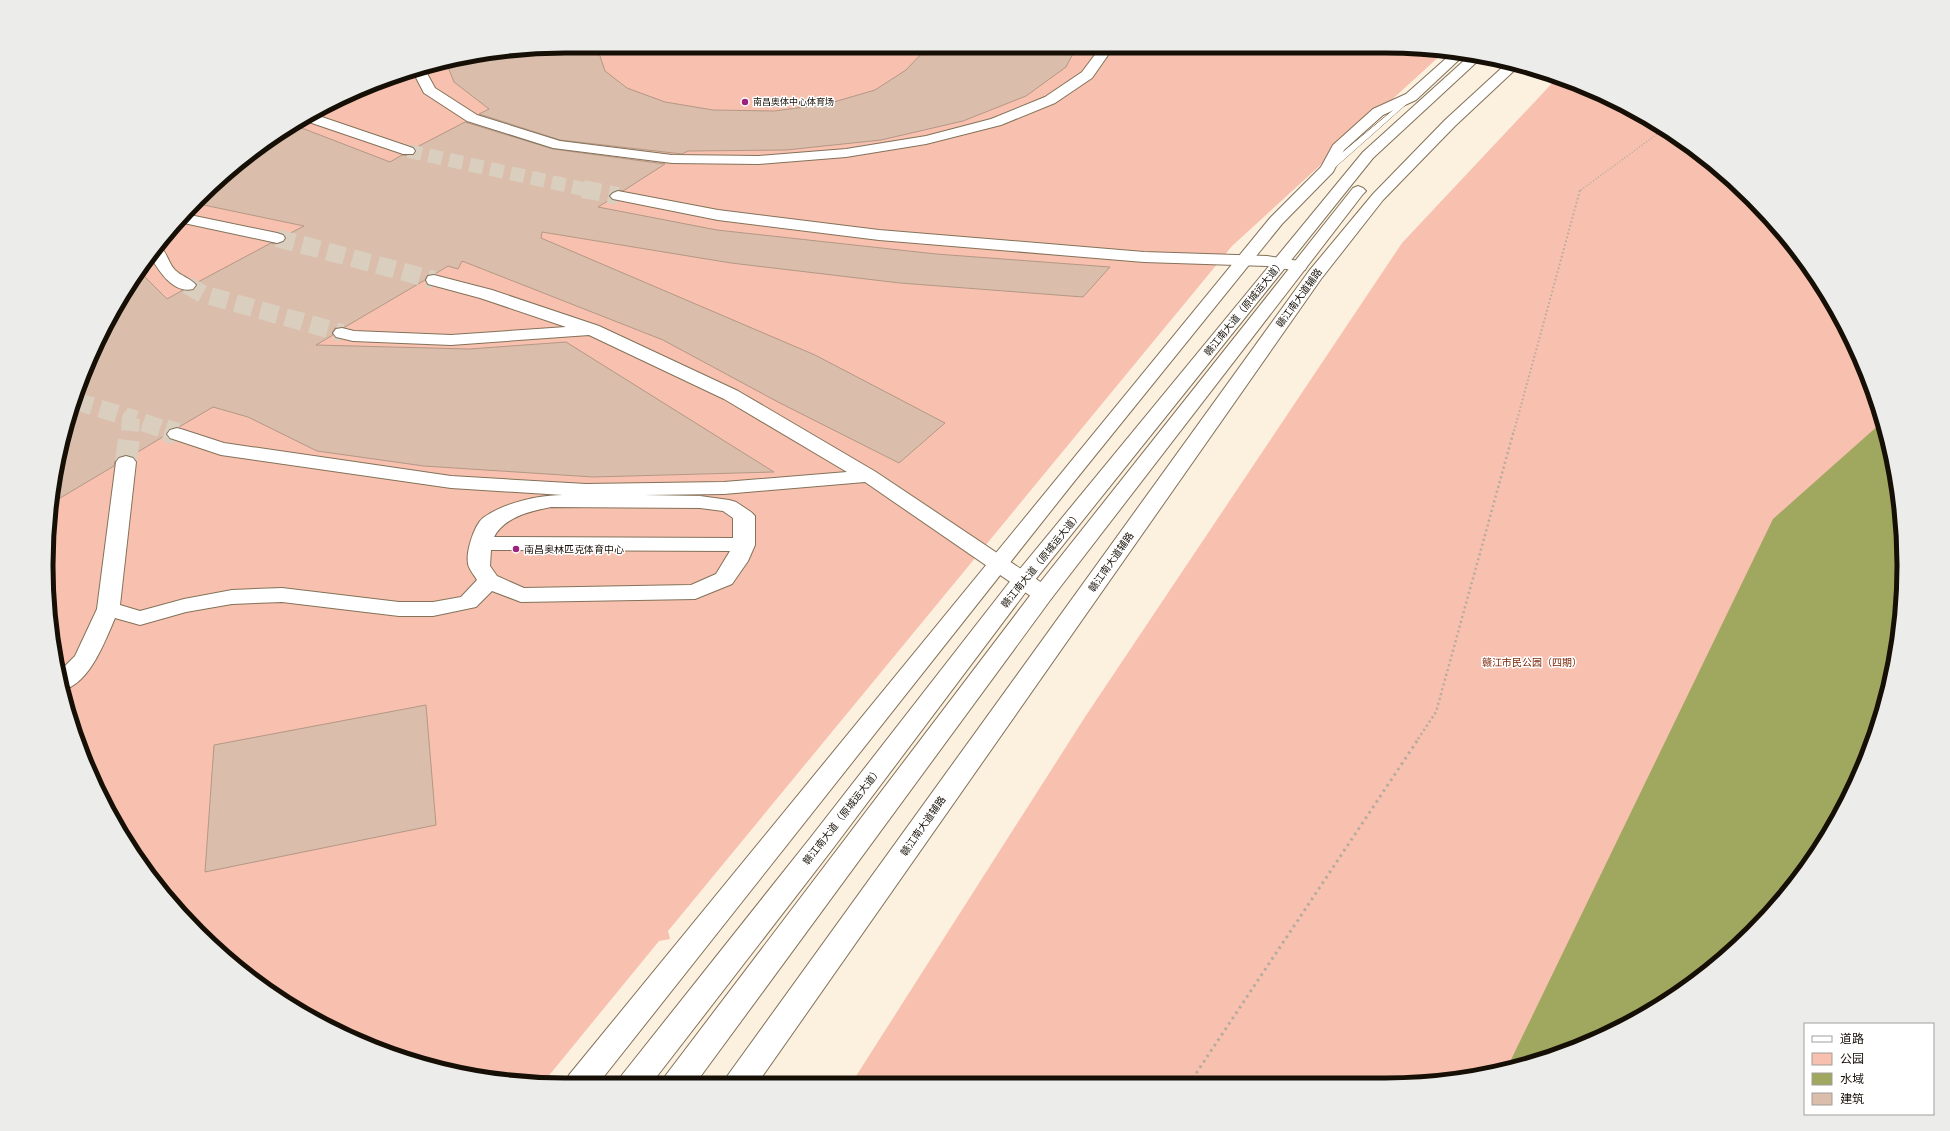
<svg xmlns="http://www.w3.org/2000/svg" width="1950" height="1131" viewBox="0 0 1950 1131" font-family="'DejaVu Sans','Noto Sans SC',sans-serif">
  <rect width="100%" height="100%" fill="#fcf0df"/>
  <path fill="#f8c0af" d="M1419,47L1444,52L1232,246L668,931L670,939L659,941L542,1084H531L399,1058L277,998L175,908L116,825L85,764L56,667L47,599L50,498L64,431L99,336L134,277L198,198L249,153L336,100L399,73L497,50Z
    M1558,77L1673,133L1752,198L1816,277L1864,366L1894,464L1904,565L1894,667L1865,764L1817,854L1551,1057L1419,1084H851L1085,717L1402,243Z"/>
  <path fill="#a0a75f" d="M1881,423L1894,464L1904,565L1894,667L1865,764L1817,854L1752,933L1644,1015L1551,1057L1508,1066L1773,519Z"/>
  <path fill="#dabdaa" stroke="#b39885" d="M1076,48L1066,67L1026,96L963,121L881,140L786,150L688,151L682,154L560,140L479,114L489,109L454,82L446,62L497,50H598L605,71L627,88L665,102L713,110L774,111L827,104L875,90L906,70L926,49Z
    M465,122L553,149L665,164L623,191L617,190L612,192L608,196L611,199L598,207L717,230L936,254L1110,267L1083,297L900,283L731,263L542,232L541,238L815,355L945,423L899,463L778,402L663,340L462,261L458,269L448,266L435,274L428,275L425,280L345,327L335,328L332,333L333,335L316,345L469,349L566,342L774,472L593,477L424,466L317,451L248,417L213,407L179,427L170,429L166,435L131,456L126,455L119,457L115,461L114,466L50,504L64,431L99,336L139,271L167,299L183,290H193L197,286L196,283L271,243L277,244L283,242L286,239L285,236L304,226L194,203L198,198L249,153L294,125L390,162L402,155L413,156L416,152L415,148Z
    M426,705L436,825L205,872L214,745Z"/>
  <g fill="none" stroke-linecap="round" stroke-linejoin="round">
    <path stroke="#dacebe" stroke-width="14" stroke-dasharray="14 7" stroke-linecap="butt" d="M408,151L588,190"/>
    <path stroke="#dacebe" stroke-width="18" stroke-dasharray="18 8" stroke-linecap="butt" d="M583,189L618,196
      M277,238L434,280
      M187,285L203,294L342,333
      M75,401L131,418
      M130,431L131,418L168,431"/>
    <path stroke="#dacebe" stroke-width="22" stroke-dasharray="22 11" stroke-linecap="butt" d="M165,430L177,434
      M126,462L130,430"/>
    <defs>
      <path id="service" d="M1409,97L1412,99L1411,100L1331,171H1325V167Z"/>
      <path id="minor" d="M1100,48H1113L1092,78L1055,103L1001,125L926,144L846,157L759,164L672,163L553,148L467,121L424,93L412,70L424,68L435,88L477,115L560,141L672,155L759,156L846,149L926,136L991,119L1045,97L1082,72Z
        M313,114L413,148L415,151L413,154H403L303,120Z
        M618,191L718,210L879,230L1144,252L1267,256L1305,262L1307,266L1305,270L1299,271L1267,266L1144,262L879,240L718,220L613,199L610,196L613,193Z
        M185,214L277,233L283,235L285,238L283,241L277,243L179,222Z
        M159,246C167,251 168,263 175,270C181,276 190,278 196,285L193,289C173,294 159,271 150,256Z
        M434,275L492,290L599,326L738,391L876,472L1051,589L1054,594L1051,599L1043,601L1035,599L865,482L724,494L644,495L700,496L729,500L736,502L751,512L755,516V545L748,561L732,584L695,599L521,602L492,591L476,607L433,616H399L282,602L232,604L186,612L140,625L115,618C105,641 90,683 63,690L58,673L75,656L97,609L116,462L119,458L126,456L133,458L136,462L120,605L140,611L184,599L232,590L282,588L399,602H433L461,597L477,580C475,576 471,572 469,567C464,556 474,525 483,518C503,503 538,495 563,495L451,488L221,455L170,438L167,434L170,430L177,428L184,430L224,443L451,476L586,484L724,482L847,472L724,399L589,335L451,345L353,341L336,337L333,333L336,329L342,328L354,331L451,335L566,327L480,298L428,284L426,280L428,276ZM551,507L700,508L723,511L733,518V538L494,537C504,517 531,511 551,507ZM491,550L730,551L716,574L691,585L524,588L497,576L490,566Z"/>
      <path id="tertiary" d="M1451,54L1463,56L1416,100L1383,115L1344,150L1333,172L1282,224L1073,483L598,1084H565L569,1075L1270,218L1321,167L1333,145L1373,109L1406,94Z
        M1506,64L1518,67L1455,126L1383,200L1321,279L757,1084H724L728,1075L1309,271L1373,194L1445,120Z"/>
      <path id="secondary" d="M1468,57L1480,59L1373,158L1031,585L831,851L651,1084H618L622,1075L811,837L1015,575L1363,152Z
        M1358,186L1363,188L1366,191L1363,194L1051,599L695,1084H662L666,1075L1035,589L1353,188Z"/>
    </defs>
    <use href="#service" stroke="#837259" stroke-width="1"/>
    <use href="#minor" stroke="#837259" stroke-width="2"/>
    <use href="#tertiary" stroke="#837259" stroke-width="2"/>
    <use href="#secondary" stroke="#837259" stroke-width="2"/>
    <path stroke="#b6ab9d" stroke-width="1.5" stroke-dasharray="1 2" stroke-linecap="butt" d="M1581,190L1664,129"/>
    <path stroke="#b6ab9d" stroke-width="2" stroke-dasharray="1.5 2.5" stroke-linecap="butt" d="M1514,431L1580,190L1582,189"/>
    <path stroke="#b6ab9d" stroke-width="2.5" stroke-dasharray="2 3" stroke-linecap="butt" d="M1418,739L1436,712L1514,430"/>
    <path stroke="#b6ab9d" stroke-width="3" stroke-dasharray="2.5 4" stroke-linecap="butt" d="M1189,1084L1419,738"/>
    <use href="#service" fill="#fff" fill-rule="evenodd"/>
    <use href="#minor" fill="#fff" fill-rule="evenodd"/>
    <use href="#tertiary" fill="#fff" fill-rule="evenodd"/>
    <use href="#secondary" fill="#fff" fill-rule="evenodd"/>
  </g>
  <g fill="#9b237d" stroke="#fff" stroke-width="1.5">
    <circle cx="745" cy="102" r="4"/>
    <circle cx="516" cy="549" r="4"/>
  </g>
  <g text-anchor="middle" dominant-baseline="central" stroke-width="3" stroke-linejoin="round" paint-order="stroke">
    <g font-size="9" fill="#160f06" stroke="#fff" text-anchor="start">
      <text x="753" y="102">南昌奥体中心体育场</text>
    </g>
    <g font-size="10" fill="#160f06" stroke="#fff">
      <text transform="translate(1299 298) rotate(-54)">赣江南大道辅路</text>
      <text transform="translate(1244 308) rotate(-51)">赣江南大道（原城运大道）</text>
      <text transform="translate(1041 560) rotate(-51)">赣江南大道（原城运大道）</text>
      <text transform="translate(1111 562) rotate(-55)">赣江南大道辅路</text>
      <text transform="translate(842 816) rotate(-52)">赣江南大道（原城运大道）</text>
      <text transform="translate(923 826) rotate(-55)">赣江南大道辅路</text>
    </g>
    <g font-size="10" fill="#160f06" stroke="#fff" text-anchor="start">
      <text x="524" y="549">南昌奥林匹克体育中心</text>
    </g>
    <g font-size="10" fill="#7a2404" stroke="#fff">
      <text x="1532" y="662">赣江市民公园（四期）</text>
    </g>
  </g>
  <path d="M0 0H1950V1131H0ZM565 53H1385A512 512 0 0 1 1897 565V566A512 512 0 0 1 1385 1078H565A512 512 0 0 1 53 566V565A512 512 0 0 1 565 53Z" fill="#ececeb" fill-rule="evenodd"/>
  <path fill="none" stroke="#160f06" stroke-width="5" d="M565 53H1385A512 512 0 0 1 1897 565V566A512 512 0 0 1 1385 1078H565A512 512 0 0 1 53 566V565A512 512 0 0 1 565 53Z"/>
  <rect x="1804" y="1023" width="130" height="92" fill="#ffffff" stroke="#a29f9b"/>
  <rect x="1812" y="1036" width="20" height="6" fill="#ffffff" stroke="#a29f9b"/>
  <text x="1840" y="1043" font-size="12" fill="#160f06">道路</text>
  <rect x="1812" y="1053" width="20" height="12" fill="#f8c0af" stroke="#a29f9b"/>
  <text x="1840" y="1063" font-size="12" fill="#160f06">公园</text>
  <rect x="1812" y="1073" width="20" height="12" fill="#a0a75f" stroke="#a29f9b"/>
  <text x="1840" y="1083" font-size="12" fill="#160f06">水域</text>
  <rect x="1812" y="1093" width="20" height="12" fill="#dabdaa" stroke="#a29f9b"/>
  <text x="1840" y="1103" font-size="12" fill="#160f06">建筑</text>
</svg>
